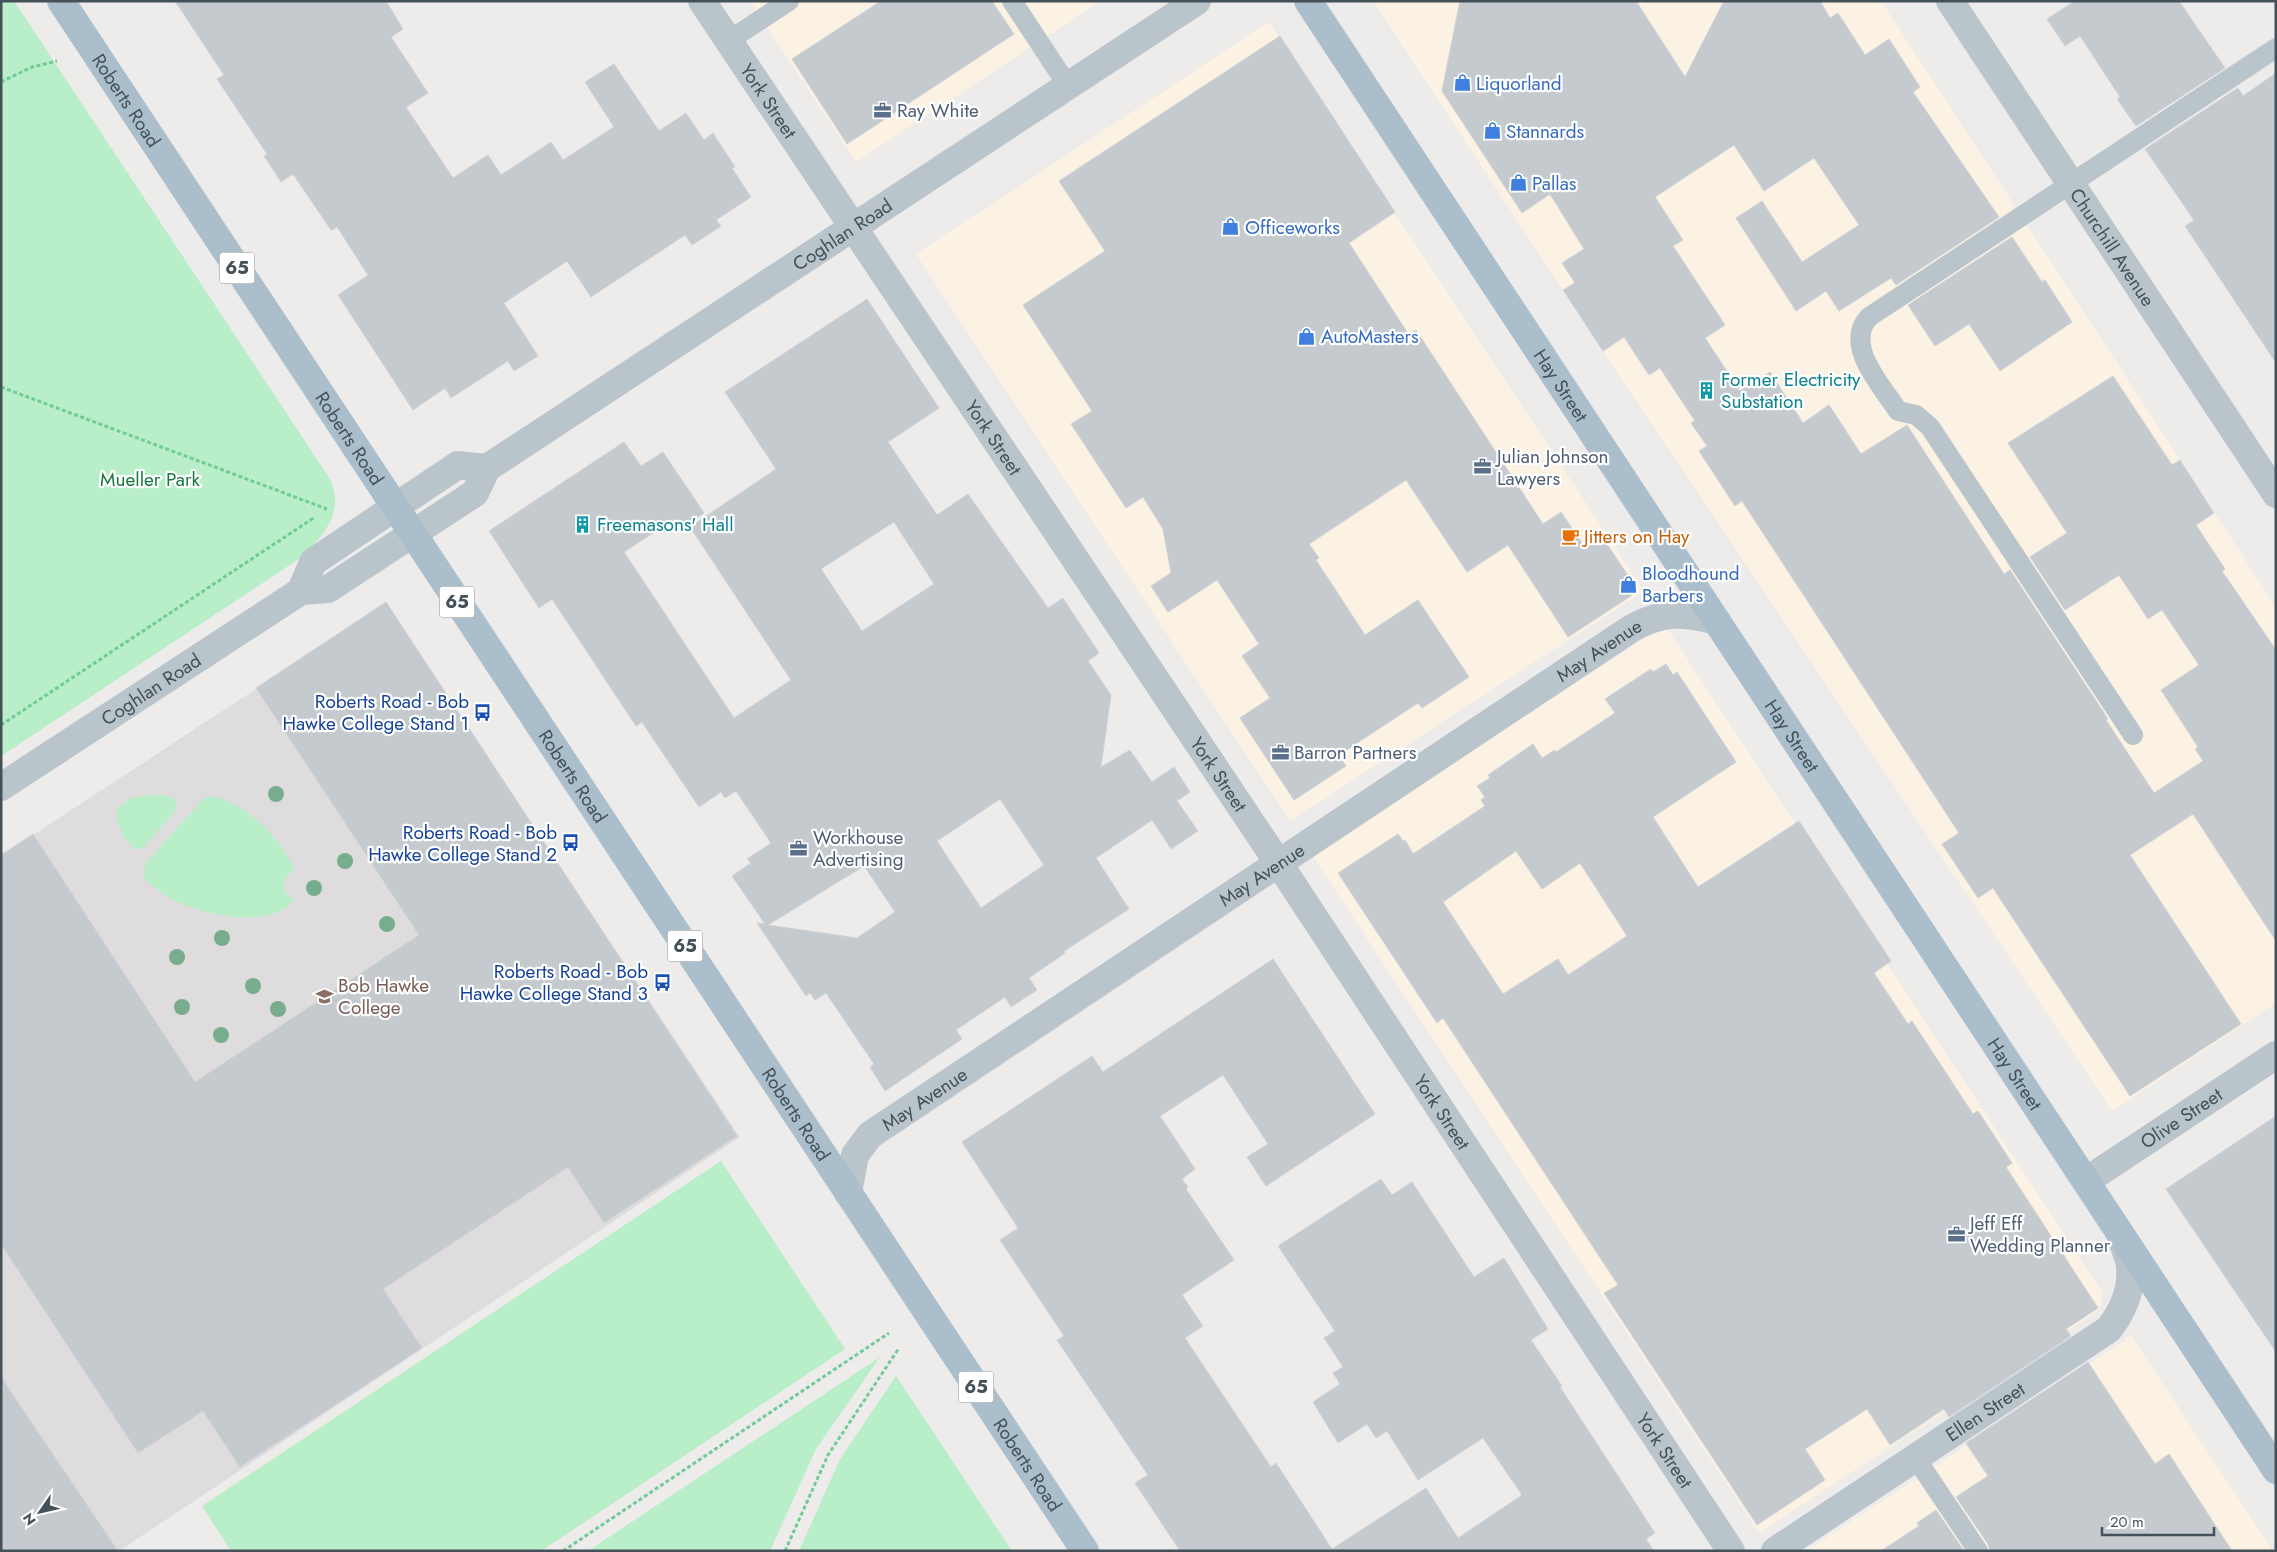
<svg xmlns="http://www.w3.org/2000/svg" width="2277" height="1552" viewBox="0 0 2277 1552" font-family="Jost,sans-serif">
  <rect width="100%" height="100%" fill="#eeebeb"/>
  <path fill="#fbf2e3" d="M750,1H1101L856,162Z
    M1373,1H1881L2276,607V1003L2112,1111L1603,351Z
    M1269,22L1644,591L1290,821L916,254Z
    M1665,625L2103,1293L2099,1310L1759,1533L1312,855Z
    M2130,1334L2273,1551H1806L2124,1341Z"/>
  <path fill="#dfdcde" d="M386,604L740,1137L119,1551H1V856Z"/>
  <path fill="#b8eec8" d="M1,1H14L330,479C345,512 324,535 302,557L1,756Z
    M147,795H163L174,799L177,805L176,810L143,848L137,850C124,843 114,822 117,808L131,798Z
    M213,796C250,806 279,837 295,870C280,877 280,891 294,900C266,937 165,909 143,876L146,863L204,798Z
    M721,1161L845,1349L541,1551H231L202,1506Z
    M880,1357L816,1449L770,1551H588Z
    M896,1376L1012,1551H799L840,1459Z"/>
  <path fill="#c5cacf" stroke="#cfd2d7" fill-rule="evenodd" d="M175,1H386L403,29L391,37L428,93L406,107L453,178L488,155L501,175L551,142L563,160L614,127L585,82L614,64L659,131L686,113L704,140L713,133L735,167L732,168L751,197L716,220L721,226L692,245L685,235L591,297L567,261L504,303L538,356L514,371L508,361L451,398L445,388L413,410L338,295L368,275L337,227L331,230L293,174L281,182L264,156L267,154L217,79L224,75Z
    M881,1H992L1014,34L847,144L792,59Z
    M1460,1H1636L1685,77L1724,1H1820L1830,18L1838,13L1865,55L1889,39L1920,87L1913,92L1999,217L1896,285L1891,278L1839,311L1826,291L1796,311L1736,218L1762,201L1802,262L1859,225L1814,158L1764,191L1734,145L1655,197L1683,240L1673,246L1725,325L1705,338L1740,391L1770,372L1803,423L1829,405L1861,454L1907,425L2004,574L2010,570L2108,719L2106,720L2154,793L2203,761L2195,749L2198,747L2161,690L2199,665L2162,610L2148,619L2119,575L2065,610L2030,557L2067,533L2008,443L2113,376L2172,465L2180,460L2214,513L2196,525L2225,569L2222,571L2276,650V941L2193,814L2130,855L2241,1024L2130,1096L1993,888L1978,898L1942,844L1959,833L1742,501L1735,506L1699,451L1707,446L1691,423L1695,421L1660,368L1649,375L1624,337L1603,351L1563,290L1575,283L1562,263L1584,249L1550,194L1522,213L1442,91Z
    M2075,1H2179L2225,68L2136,126L2117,99L2120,97L2080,36L2065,46L2047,19Z
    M1280,36L1395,212L1349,243L1409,335L1416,330L1543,524L1561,512L1584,546L1601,535L1633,583L1631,596L1568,637L1508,545L1467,572L1406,480L1309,544L1319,558L1316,560L1365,635L1418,600L1469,677L1422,708L1418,703L1339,755L1346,766L1294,800L1240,718L1270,698L1242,656L1259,644L1217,580L1168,612L1151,586L1171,573L1163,529L1143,497L1126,508L1071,424L1092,411L1023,305L1105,251L1059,181Z
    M2276,73V363L2185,226L2194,220L2145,149L2238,88L2243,96Z
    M2012,237L2042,282L2045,280L2072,322L2000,371L1969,324L1935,346L1908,305Z
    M867,299L939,408L888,442L937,515L968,494L1048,608L1063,598L1099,653L1088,661L1111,695L1101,767L1130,750L1152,782L1174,767L1190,792L1177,801L1198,831L1171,849L1152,820L1096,858L1129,909L1064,951L1065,953L1029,978L1037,990L1011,1007L1005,997L956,1030L962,1039L885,1091L870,1067L874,1064L826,993L815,1000L810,993L806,996L757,923L765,924L732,876L751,863L747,859L771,843L736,791L725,798L721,792L699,807L642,722L636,726L552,599L539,608L489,531L624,442L641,466L663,452L704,513L679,529L673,520L624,552L734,718L791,680L690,527L776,469L725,392ZM894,522L934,584L862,631L821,569ZM1000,799L1044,865L981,908L937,841ZM864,866L895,912L857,938L768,925Z
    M386,602L737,1136L604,1223L568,1167L383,1289L422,1348L240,1467L203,1411L138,1453L1,1244V855L33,834L195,1082L419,935L256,688Z
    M1666,664L1673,675L1677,672L1736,762L1653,817L1698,887L1799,821L1891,961L1874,973L1908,1024L1912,1021L1973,1114L1978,1111L2012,1163L2006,1167L2098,1308L2066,1329L2071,1336L1949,1417L1944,1409L1890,1445L1867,1409L1805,1449L1825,1480L1757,1525L1604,1293L1618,1285L1443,1018L1437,1023L1338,873L1398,834L1403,841L1405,840L1413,854L1485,806L1481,800L1485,797L1477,786L1490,778L1488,775L1533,744L1542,758L1555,750L1556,752L1615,713L1605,699L1651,669L1653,672ZM1516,851L1542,889L1580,863L1627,936L1568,975L1558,959L1503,994L1443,902Z
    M1273,959L1375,1114L1266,1186L1247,1157L1268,1144L1223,1075L1160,1116L1195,1169L1182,1179L1188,1187L1186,1189L1234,1260L1182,1295L1203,1326L1185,1338L1271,1467L1276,1463L1332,1549L1426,1488L1458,1538L1522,1495L1483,1438L1418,1480L1387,1431L1376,1438L1367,1424L1338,1443L1313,1402L1340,1384L1333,1373L1343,1367L1324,1338L1335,1331L1278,1246L1381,1179L1392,1195L1412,1182L1474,1277L1504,1258L1548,1329L1531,1340L1562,1386L1560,1387L1655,1533L1646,1539L1654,1551H1180L1135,1483L1148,1475L1057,1340L1064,1336L1000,1240L1018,1228L962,1142L1092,1056L1103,1072Z
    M2276,1116V1352L2166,1189Z
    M2088,1362L2155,1464L2169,1454L2232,1551H1990L1988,1544L1956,1497L1988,1476L1966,1443Z
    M1,1377L118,1551H1Z
    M1936,1510L1964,1551H1881L1919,1526L1917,1523Z"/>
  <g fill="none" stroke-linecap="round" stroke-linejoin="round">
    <path stroke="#71cb97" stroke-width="3" stroke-dasharray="4 2.5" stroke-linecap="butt" d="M1,82L32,67L57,61
      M1,387L327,509
      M1,725L315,517
      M563,1551L889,1333
      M785,1551L828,1455L899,1348"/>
    <path stroke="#b9c4cb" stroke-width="20" d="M1012,1L1068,86
      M728,41L789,1
      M2133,735L1930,427L1916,415L1898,411C1882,386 1843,345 1869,317L2276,48
      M1915,1457L1978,1551"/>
    <g stroke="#b9c4cb" stroke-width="28">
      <path id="s1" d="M702,1L1291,882L1731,1551"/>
      <path id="s2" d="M1950,1L2276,494"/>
      <path id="s3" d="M2086,1181L2276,1055"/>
      <path id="s4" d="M848,1193L855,1155L870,1135L1632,628C1664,611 1682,612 1717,621"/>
      <path id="s5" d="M1775,1551L2109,1329C2122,1312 2132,1290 2130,1268C2130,1258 2124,1247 2121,1238"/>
    </g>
    <g stroke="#b9c4cb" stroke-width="28">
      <path d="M301,591L313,562L458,465L487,468"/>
      <path id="s6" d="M1,787L301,591L328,589L475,493L487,468L1197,1"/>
    </g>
    <g stroke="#aabecb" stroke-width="28">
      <path id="s7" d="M61,1L1085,1551"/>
      <path id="s8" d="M1308,1L2276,1470"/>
    </g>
  </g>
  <g fill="#77ac8c">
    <circle cx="276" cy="794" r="8"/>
    <circle cx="345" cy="861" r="8"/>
    <circle cx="314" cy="888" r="8"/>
    <circle cx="387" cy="924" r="8"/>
    <circle cx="222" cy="938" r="8"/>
    <circle cx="177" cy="957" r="8"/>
    <circle cx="253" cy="986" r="8"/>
    <circle cx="182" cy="1007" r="8"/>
    <circle cx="278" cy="1009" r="8"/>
    <circle cx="221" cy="1035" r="8"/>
  </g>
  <defs>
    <symbol id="shop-bare" viewBox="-9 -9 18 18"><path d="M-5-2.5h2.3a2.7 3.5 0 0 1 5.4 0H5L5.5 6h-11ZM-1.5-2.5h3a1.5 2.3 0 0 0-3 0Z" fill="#3f7fe0" stroke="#fff" stroke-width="2.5" paint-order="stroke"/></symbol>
    <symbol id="office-bare" viewBox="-9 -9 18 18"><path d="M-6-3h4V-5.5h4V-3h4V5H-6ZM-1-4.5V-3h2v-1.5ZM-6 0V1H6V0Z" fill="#5c6f8a" stroke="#fff" stroke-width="2.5" paint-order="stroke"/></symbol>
    <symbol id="building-bare" viewBox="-9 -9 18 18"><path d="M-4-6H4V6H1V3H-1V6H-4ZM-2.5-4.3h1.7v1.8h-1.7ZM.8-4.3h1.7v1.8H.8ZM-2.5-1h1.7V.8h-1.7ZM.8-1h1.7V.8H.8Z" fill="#0f9aa8" stroke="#fff" stroke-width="2.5" paint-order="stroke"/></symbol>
    <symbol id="cafe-bare" viewBox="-9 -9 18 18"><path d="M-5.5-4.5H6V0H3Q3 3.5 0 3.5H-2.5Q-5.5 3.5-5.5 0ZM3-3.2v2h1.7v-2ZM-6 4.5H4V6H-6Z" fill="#e8710a" stroke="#fff" stroke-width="2.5" paint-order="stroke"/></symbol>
    <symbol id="bus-bare" viewBox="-9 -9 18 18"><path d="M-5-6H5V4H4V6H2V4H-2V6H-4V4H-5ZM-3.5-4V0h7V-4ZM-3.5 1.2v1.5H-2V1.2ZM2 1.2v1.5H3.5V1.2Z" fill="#1a4fb4" stroke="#fff" stroke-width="2.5" paint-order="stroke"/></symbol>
    <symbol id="school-bare" viewBox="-9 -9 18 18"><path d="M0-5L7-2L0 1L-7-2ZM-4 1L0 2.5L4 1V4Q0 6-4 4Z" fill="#8d6e63" stroke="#fff" stroke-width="2.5" paint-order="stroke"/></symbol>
  </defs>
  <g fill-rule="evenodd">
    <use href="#shop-bare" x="1450" y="70" width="25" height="25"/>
    <use href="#office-bare" x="870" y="98" width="25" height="25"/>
    <use href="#shop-bare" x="1480" y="118" width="25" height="25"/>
    <use href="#shop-bare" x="1506" y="170" width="25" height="25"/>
    <use href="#shop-bare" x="1218" y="214" width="25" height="25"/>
    <use href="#shop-bare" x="1294" y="324" width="25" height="25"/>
    <use href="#building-bare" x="1694" y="378" width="25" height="25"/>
    <use href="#office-bare" x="1470" y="454" width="25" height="25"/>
    <use href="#building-bare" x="570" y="512" width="25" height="25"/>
    <use href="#cafe-bare" x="1558" y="524" width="25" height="25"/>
    <use href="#shop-bare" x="1616" y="572" width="25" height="25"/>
    <use href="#bus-bare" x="470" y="700" width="25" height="25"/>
    <use href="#office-bare" x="1268" y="740" width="25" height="25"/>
    <use href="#bus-bare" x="558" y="830" width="25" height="25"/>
    <use href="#office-bare" x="786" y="836" width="25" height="25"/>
    <use href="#bus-bare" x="650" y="970" width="25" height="25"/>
    <use href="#school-bare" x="312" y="984" width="25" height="25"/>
    <use href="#office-bare" x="1944" y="1222" width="25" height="25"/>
  </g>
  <g text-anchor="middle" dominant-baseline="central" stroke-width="4.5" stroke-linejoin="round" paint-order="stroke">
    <g fill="#fff" stroke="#7c858b" stroke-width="1">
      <rect x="219.5" y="252.5" width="35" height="31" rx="4"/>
      <rect x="439.5" y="586.5" width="35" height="31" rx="4"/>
      <rect x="667.5" y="930.5" width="35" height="31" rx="4"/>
      <rect x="958.5" y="1371.5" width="35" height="31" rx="4"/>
    </g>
    <g font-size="18" font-weight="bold" fill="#445159">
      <text x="237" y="268">65</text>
      <text x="457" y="602">65</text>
      <text x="685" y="946">65</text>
      <text x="976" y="1387">65</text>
    </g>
    <g font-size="19" fill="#366cbe" stroke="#fff" text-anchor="start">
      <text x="1476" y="83">Liquorland</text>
      <text x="1506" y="131">Stannards</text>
      <text x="1532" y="183">Pallas</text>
      <text x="1245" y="227">Officeworks</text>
      <text x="1321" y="336">AutoMasters</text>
      <text x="1642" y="573">Bloodhound<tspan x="1642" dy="22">Barbers</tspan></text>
    </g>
    <g font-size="19" fill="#445159" stroke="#fff">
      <text stroke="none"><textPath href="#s7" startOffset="119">Roberts Road</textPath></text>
      <text stroke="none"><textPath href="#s1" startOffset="120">York Street</textPath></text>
      <text stroke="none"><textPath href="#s6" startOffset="1014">Coghlan Road</textPath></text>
      <text stroke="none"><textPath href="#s2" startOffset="295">Churchill Avenue</textPath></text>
      <text stroke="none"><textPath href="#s8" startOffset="460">Hay Street</textPath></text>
      <text stroke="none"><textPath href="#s1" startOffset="525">York Street</textPath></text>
      <text stroke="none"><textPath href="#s7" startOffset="524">Roberts Road</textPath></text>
      <text stroke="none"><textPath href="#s4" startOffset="939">May Avenue</textPath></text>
      <text stroke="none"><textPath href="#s6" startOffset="179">Coghlan Road</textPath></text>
      <text stroke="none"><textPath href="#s8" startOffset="880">Hay Street</textPath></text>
      <text stroke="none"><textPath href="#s1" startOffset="930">York Street</textPath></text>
      <text stroke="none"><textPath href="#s7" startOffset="929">Roberts Road</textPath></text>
      <text stroke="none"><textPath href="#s4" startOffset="534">May Avenue</textPath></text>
      <text stroke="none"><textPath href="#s8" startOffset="1285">Hay Street</textPath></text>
      <text stroke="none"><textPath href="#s4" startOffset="129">May Avenue</textPath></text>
      <text stroke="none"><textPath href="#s1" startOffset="1335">York Street</textPath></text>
      <text stroke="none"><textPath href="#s7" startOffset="1334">Roberts Road</textPath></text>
      <text stroke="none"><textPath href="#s3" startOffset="114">Olive Street</textPath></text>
      <text stroke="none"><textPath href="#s5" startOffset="252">Ellen Street</textPath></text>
      <text stroke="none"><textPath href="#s1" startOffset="1740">York Street</textPath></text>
      <text stroke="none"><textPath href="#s7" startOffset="1754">Roberts Road</textPath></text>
    </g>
    <g font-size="19" fill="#4e5e75" stroke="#fff" text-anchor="start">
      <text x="897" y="110">Ray White</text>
      <text x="1497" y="456">Julian Johnson<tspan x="1497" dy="22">Lawyers</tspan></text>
      <text x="1294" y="752">Barron Partners</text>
      <text x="813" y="837">Workhouse<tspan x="813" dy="22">Advertising</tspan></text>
      <text x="1970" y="1223">Jeff Eff<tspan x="1970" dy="22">Wedding Planner</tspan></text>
    </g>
    <g font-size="19" fill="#0d838f" stroke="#fff" text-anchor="start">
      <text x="1721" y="379">Former Electricity<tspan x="1721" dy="22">Substation</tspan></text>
      <text x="597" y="524">Freemasons' Hall</text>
    </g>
    <g font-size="19" fill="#16783f" stroke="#fff">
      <text x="150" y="479">Mueller Park</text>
    </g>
    <g font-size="19" fill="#c56008" stroke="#fff" text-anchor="start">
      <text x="1584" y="536">Jitters on Hay</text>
    </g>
    <g font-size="19" fill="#164399" stroke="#fff" text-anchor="end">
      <text x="469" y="701">Roberts Road - Bob<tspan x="469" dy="22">Hawke College Stand 1</tspan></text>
      <text x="557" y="832">Roberts Road - Bob<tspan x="557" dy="22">Hawke College Stand 2</tspan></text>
      <text x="648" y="971">Roberts Road - Bob<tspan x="648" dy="22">Hawke College Stand 3</tspan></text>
    </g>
    <g font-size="19" fill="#785e54" stroke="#fff" text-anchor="start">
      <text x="338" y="985">Bob Hawke<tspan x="338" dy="22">College</tspan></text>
    </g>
  </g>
  <rect width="2277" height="1552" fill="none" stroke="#445159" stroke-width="5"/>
  <g transform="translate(40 1512) rotate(236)" stroke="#ffffff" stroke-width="4" paint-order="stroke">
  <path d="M0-4L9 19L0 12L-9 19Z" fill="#445159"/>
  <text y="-8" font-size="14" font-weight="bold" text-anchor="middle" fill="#445159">N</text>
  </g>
  <path d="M2102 1527v8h112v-8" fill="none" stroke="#445159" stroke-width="2.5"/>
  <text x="2110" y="1527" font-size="15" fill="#445159" stroke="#ffffff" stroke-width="4" paint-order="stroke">20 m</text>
</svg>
